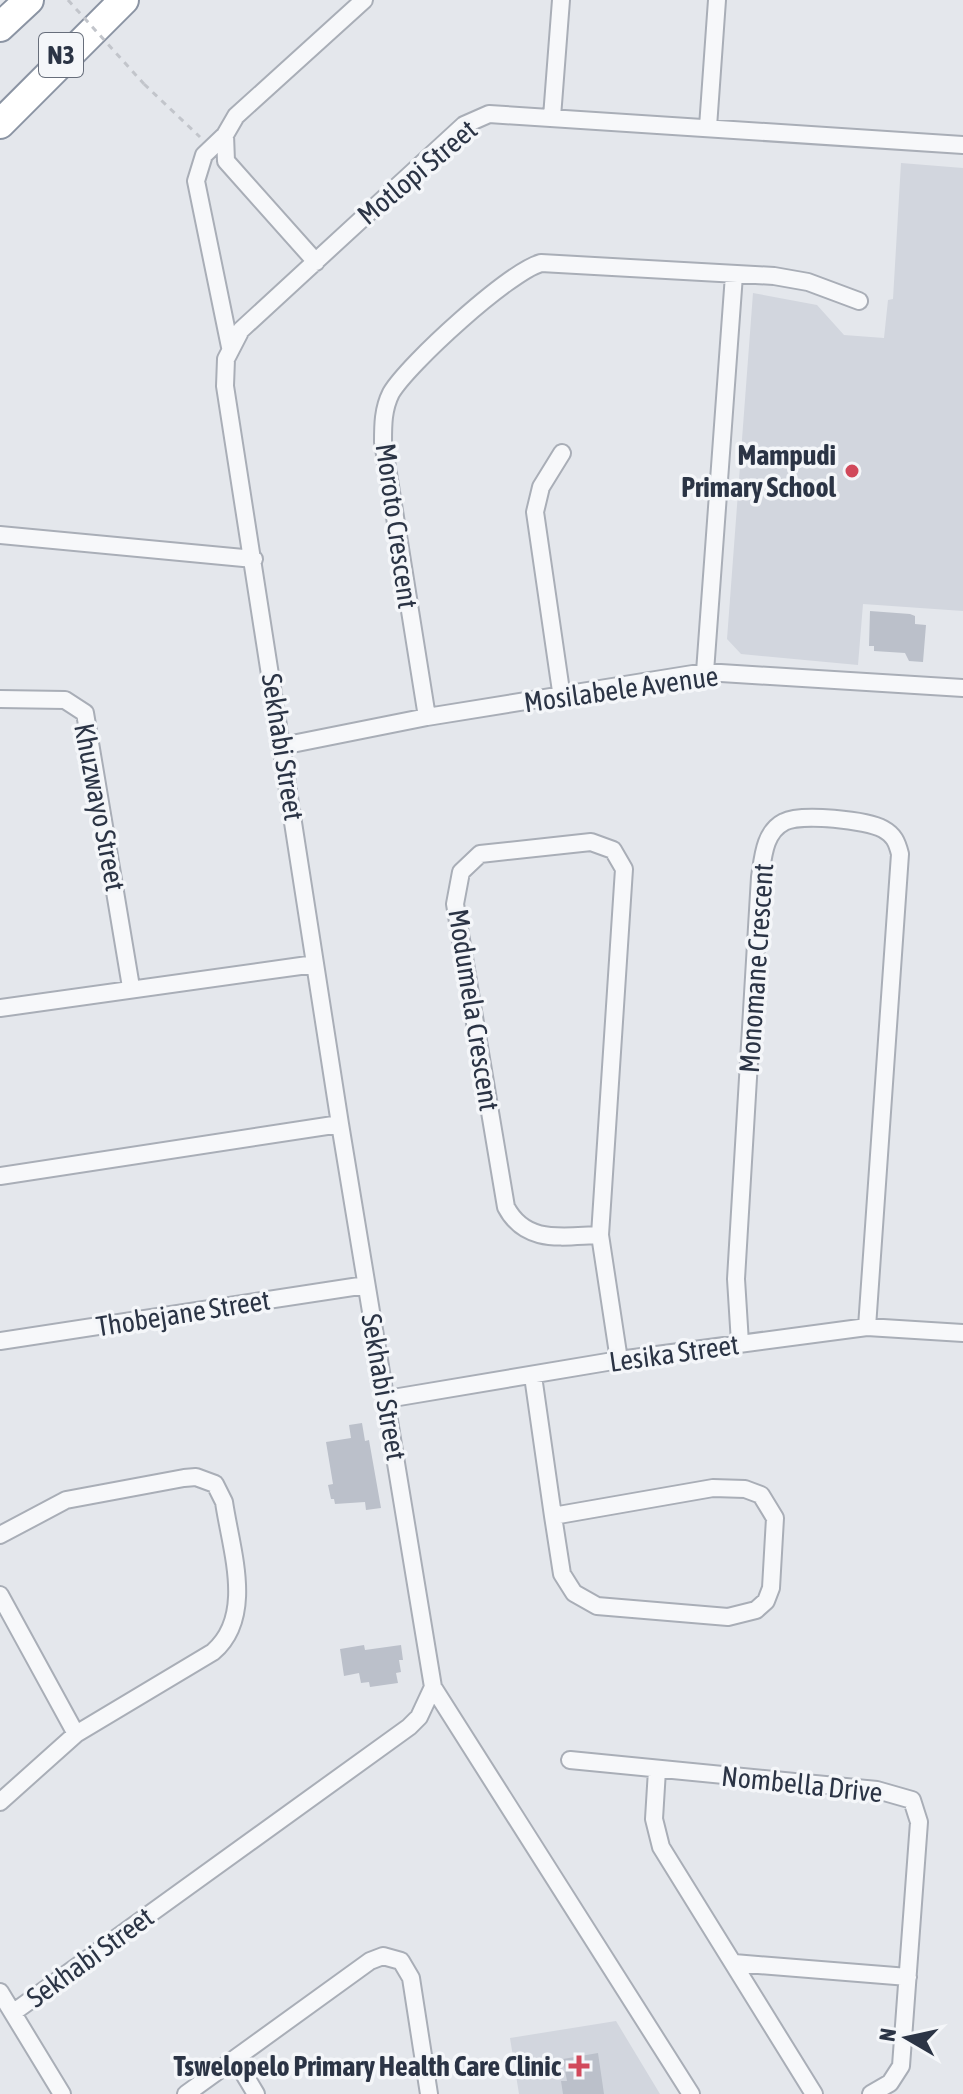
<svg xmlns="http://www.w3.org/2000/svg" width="963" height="2094" viewBox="0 0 963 2094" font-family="'Asap Condensed',sans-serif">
  <rect width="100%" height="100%" fill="#e4e7ec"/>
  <path fill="#d2d6de" d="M901,163L963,168V611L863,604L858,665L741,654L727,639L753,293L817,305L844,335L884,338L888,300L893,299Z
    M616,2021L660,2094H519L510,2038Z"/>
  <path fill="#bbc0ca" d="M870,611L910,614L915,616V624L926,625L923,662L909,661L905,653L874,651V646H869Z
    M362,1423L365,1441L369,1440L381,1508L366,1510L365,1502L335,1504L334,1499H331L328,1485L333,1484L326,1442L351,1438L349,1425Z
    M364,1645L365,1650L401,1645L403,1660H399L401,1672L396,1673L398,1683L370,1687L369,1682L361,1683L359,1673L344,1676L340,1649Z
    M598,2053L604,2094H563L561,2081H567L563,2059Z"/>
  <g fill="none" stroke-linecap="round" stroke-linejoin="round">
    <defs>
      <path id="minor" d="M552,117L561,0
        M708,127L717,0
        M225,135L204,155L196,181L230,347
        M316,262L226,161L225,135L236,116L364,0
        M562,453L541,487L535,512L562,698
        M0,535L254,559
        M705,672L734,275
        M0,699L65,700L85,713L131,987
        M427,717L383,442C383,425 383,409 391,393C408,364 509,272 541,263L774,276L808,282L859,301
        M282,746L427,717L705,672L963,688
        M0,1008L315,964
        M0,1176L340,1124
        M600,1235C563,1236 526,1245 506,1207L455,904L461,872L480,854L591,842L613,850L624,869L600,1235L619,1360
        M0,1341L366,1285
        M740,1343L736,1279L760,877C763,858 764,832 784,822C801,813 867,820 883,829C894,835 897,842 900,854L867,1327
        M533,1376L553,1516L562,1574L574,1593L597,1606L728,1617L756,1610L766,1601L771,1588L775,1518L761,1495L745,1489L713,1488L553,1516
        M387,1399L619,1360L867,1327L963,1333
        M0,1535L66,1500L184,1478L196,1477L215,1484L224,1502C231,1550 255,1616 213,1652L76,1734L0,1802
        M0,1595L76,1734
        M433,1687L691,2094
        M570,1760L877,1790L912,1800L919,1822L901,2066L890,2083L871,2094
        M657,1770L654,1819L661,1847L814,2094
        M734,1963L908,1977
        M0,1992L62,2094
        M14,2012L409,1727L419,1717L433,1687L340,1124L225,386L226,359L241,330L464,125L489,114L963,145
        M235,2059L256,2094
        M186,2094L370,1961L383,1956L401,1961L411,1978L429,2094"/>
      <path id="motorway" d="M0,27L29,0
        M0,124L124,0"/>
    </defs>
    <use href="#minor" stroke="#a9aeb7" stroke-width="20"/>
    <use href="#motorway" stroke="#8b94a3" stroke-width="32"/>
    <path stroke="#c2c5cb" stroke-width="3" stroke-dasharray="6 6" stroke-linecap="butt" d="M144,84L200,137"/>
    <use href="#minor" stroke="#f7f8fa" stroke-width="16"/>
    <use href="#motorway" stroke="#fff" stroke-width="28"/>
    <path stroke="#c2c5cb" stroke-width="3" stroke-dasharray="6 6" stroke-linecap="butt" d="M68,0L144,84"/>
  </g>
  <g fill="#d1495b" stroke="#f4f6f9" stroke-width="3">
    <circle cx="852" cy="471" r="8"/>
    <path d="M575 2054h8v8h8v8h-8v8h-8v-8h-8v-8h8z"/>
  </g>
  <g text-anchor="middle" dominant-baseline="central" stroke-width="7" stroke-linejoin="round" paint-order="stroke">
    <rect fill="#f4f6f9" stroke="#676e7b" stroke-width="2" x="39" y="33" width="44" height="44" rx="6"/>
    <g font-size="26" font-weight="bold" fill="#2b3445">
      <text x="61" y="55">N3</text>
    </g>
    <g font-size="28" fill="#2b3445" stroke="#f4f6f9">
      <text transform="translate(417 172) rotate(-40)">Motlopi Street</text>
      <text transform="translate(397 526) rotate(82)">Moroto Crescent</text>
      <text transform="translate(621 689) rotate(-8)">Mosilabele Avenue</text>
      <text transform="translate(283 747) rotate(81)">Sekhabi Street</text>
      <text transform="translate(100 807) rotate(79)">Khuzwayo Street</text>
      <text transform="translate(756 968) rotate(-86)">Monomane Crescent</text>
      <text transform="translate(474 1010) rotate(81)">Modumela Crescent</text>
      <text transform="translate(183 1313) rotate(-9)">Thobejane Street</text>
      <text transform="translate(674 1353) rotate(-8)">Lesika Street</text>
      <text transform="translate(384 1387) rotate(80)">Sekhabi Street</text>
      <text transform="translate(802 1784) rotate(6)">Nombella Drive</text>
      <text transform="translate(90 1957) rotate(-36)">Sekhabi Street</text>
    </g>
    <g font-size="28" font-weight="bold" fill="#2b3445" stroke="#f4f6f9" text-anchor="end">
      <text x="836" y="455">Mampudi<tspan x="836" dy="32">Primary School</tspan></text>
      <text x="561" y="2066">Tswelopelo Primary Health Care Clinic</text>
    </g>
  </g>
  <g transform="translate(907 2038) rotate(279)" stroke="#f4f6f9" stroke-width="6" paint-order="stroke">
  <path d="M0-6L14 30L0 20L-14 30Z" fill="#2b3445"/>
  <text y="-12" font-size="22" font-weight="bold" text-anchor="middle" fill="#2b3445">N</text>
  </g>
</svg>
